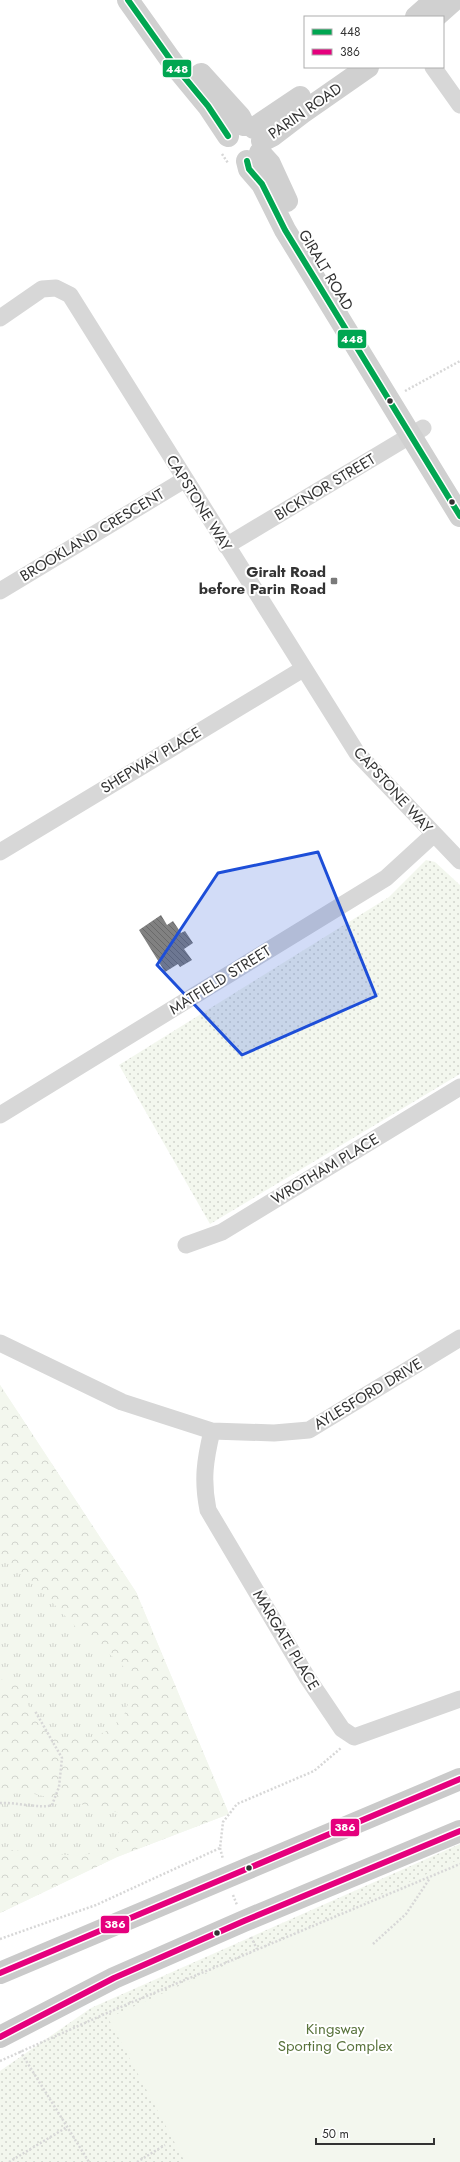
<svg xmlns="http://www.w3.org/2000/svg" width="460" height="2162" viewBox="0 0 460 2162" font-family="Jost,sans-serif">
  <defs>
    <pattern id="grass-tufts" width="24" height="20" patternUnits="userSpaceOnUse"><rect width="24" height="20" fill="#f3f7ee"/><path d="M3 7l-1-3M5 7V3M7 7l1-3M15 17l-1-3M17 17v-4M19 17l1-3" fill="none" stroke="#d1d4cd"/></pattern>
    <pattern id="forest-crowns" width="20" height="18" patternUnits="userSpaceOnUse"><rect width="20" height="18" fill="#f3f7ee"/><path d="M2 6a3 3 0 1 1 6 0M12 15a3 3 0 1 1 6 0" fill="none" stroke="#d1d4cd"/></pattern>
    <pattern id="park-dots" width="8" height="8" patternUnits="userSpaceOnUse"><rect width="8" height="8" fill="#f3f7ee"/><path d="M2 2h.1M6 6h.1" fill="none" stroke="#d1d4cd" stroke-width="1.8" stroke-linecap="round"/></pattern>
    <pattern id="building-back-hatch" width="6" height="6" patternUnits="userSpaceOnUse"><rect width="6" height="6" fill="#818181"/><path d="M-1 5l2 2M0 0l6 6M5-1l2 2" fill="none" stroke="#6a6a6a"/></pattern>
  </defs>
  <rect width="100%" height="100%" fill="#fff"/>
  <path fill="url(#grass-tufts)" d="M0,1385L136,1592L229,1814L117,1857L0,1913Z"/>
  <path fill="url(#forest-crowns)" d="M0,1385L136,1592L229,1814L117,1857L0,1913V1849L67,1855L115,1853L121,1813L34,1794L0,1793V1679L23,1687L28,1695V1705L37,1721L48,1733L62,1739H89L109,1730L124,1715L132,1693L128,1671L113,1657L89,1641L30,1579L0,1558Z"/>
  <path fill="url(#park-dots)" d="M426,860L435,862L460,885V1074L210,1224L119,1065L389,897Z
    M460,1844V2162H0V2071L91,2008Z"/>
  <path fill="#f3f7ee" d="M460,1859V2162H185L108,2018Z"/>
  <path fill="url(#building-back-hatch)" d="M161,915L167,925L173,921L181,933L185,931L193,943L184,949L192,960L180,967L178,964L165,972L139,930Z"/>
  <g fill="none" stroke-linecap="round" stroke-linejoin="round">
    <path stroke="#d7d7d7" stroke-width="2.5" stroke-dasharray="2 2" stroke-linecap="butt" d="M222,154L228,163
      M405,391L460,361
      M0,1803C15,1802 42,1809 52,1805L59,1787L62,1758L35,1711
      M220,1848L223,1859
      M233,1895L237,1905
      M251,1937L257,1949
      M0,1939L96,1905L220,1848L223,1822L237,1804L314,1771L341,1748
      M373,1944L406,1914L430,1878
      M20,2051L89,2162
      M0,2061L116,2009L460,1864
      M9,2162L67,2127
      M137,2162L165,2145"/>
    <path stroke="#d7d7d7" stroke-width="17" d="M433,67L460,105
      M0,318L42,289L56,288L70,295L357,753L460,861
      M226,546L423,428
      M0,591L184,480
      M0,852L303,669
      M0,1115L386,878L433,835
      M186,1245L222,1232L460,1087
      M0,1343L122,1402L212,1431L274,1433L309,1430L460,1338
      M212,1431C205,1460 202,1480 208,1510L307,1677L342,1729L354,1737L460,1699"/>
    <path stroke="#d0d0d0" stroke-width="22" d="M128,0L175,66L208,106L228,136
      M416,17L435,0
      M435,17L454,0
      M201,74L240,117L244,125
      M254,128L300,97
      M262,141L272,136L302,113L368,67
      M260,153L270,164L287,201
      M247,161L249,169L262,184L285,230L460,516"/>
    <path stroke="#cacaca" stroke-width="22" d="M0,1973L460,1779
      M0,2037L114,1978L244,1921L460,1831"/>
    <defs>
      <path id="bus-1" d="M128,0L175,66L208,106L228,136
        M247,161L249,169L262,184L285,230L460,516"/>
      <path id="bus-2" d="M0,1973L460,1779
        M0,2037L114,1978L244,1921L460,1831"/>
    </defs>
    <use href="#bus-1" stroke="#fff" stroke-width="9"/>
    <use href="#bus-2" stroke="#fff" stroke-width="9"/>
    <use href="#bus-1" stroke="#00a651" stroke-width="6"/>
    <use href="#bus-2" stroke="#e5007d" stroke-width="6"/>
  </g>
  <path fill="#1d4ed8" fill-opacity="0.2" stroke="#1d4ed8" stroke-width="3" stroke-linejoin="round" d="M318,852L376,996L242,1055L157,965L218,873Z"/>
  <g fill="#333" stroke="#fff" stroke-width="1.5">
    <circle cx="390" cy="401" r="3.5"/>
    <circle cx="452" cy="502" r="3.5"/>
    <circle cx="249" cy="1868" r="3.5"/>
    <circle cx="217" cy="1933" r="3.5"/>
  </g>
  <rect fill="#7a7a7a" stroke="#fff" stroke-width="1.5" x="330" y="577" width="8" height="8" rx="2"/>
  <g text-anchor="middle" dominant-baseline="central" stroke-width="4" stroke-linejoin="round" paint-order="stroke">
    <g font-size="15" fill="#333" stroke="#fff">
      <text transform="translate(305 111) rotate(-35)">PARIN ROAD</text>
      <text transform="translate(326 270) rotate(59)">GIRALT ROAD</text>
      <text transform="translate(325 487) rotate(-31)">BICKNOR STREET</text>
      <text transform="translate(199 503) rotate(58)">CAPSTONE WAY</text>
      <text transform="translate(92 535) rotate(-31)">BROOKLAND CRESCENT</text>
      <text transform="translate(151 760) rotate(-31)">SHEPWAY PLACE</text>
      <text transform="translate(393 790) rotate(48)">CAPSTONE WAY</text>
      <text transform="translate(220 980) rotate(-32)">MATFIELD STREET</text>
      <text transform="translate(325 1169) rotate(-31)">WROTHAM PLACE</text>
      <text transform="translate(368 1394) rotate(-31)">AYLESFORD DRIVE</text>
      <text transform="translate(286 1640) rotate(59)">MARGATE PLACE</text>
    </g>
    <g font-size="15" font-weight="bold" fill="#333" stroke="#fff" text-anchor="end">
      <text x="326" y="572">Giralt Road<tspan x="326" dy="17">before Parin Road</tspan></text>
    </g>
    <g font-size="15" fill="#59733c" stroke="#fff">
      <text x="335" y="2029">Kingsway<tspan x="335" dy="17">Sporting Complex</tspan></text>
    </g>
  </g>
  <g stroke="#fff" stroke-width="1.5">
    <rect x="162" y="59" width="30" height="19" rx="4" fill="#00a651"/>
    <rect x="337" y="329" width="30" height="20" rx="4" fill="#00a651"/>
    <rect x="330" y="1818" width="30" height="19" rx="4" fill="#e5007d"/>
    <rect x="100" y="1915" width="30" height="19" rx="4" fill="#e5007d"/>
  </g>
  <g font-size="11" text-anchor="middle" font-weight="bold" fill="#fff">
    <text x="177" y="73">448</text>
    <text x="352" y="343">448</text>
    <text x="345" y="1831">386</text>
    <text x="115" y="1928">386</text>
  </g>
  <rect x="304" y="16" width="140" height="52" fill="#ffffff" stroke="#adadad"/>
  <rect x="312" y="29" width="20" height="6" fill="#00a651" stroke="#adadad"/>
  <text x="340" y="36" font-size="12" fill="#333333">448</text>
  <rect x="312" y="49" width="20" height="6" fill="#e5007d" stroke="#adadad"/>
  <text x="340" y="56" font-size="12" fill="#333333">386</text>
  <path d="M316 2138v6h118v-6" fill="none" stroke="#333333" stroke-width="2"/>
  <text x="322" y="2138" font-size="12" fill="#333333" stroke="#ffffff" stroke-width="3" paint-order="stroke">50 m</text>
</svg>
